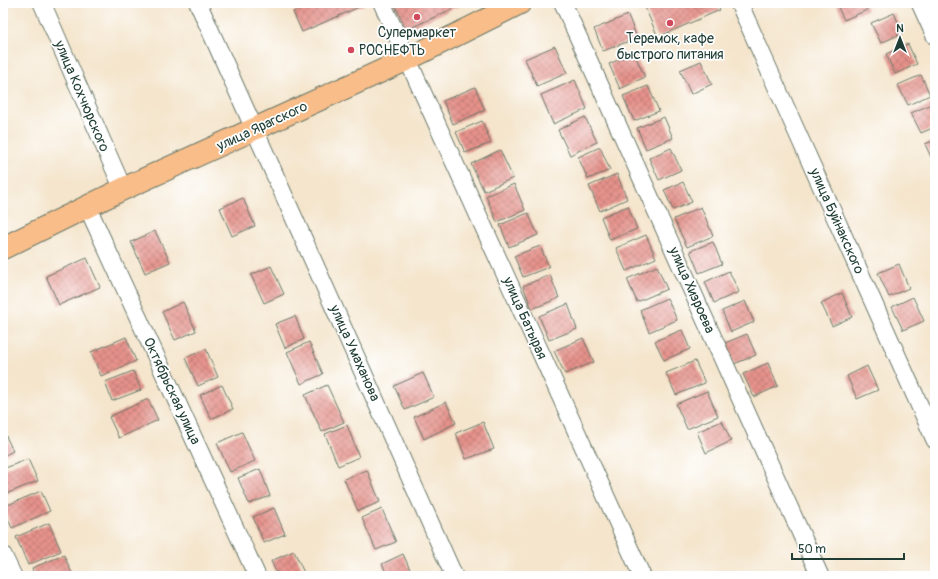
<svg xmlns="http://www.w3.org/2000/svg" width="938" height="579" viewBox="0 0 938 579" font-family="Pangolin,sans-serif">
  <defs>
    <pattern id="building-cross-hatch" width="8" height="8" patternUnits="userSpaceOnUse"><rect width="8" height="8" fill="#e6928b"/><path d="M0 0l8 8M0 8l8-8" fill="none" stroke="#ba7872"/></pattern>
  </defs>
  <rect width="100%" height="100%" fill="#fff"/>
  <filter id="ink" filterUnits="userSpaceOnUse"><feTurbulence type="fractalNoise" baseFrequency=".025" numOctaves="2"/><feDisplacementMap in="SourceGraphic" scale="8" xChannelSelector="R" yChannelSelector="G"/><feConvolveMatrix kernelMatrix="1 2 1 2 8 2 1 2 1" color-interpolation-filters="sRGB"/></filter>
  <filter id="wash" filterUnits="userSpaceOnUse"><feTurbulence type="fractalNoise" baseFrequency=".012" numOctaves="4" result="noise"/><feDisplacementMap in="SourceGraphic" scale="16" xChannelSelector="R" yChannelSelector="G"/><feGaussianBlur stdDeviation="0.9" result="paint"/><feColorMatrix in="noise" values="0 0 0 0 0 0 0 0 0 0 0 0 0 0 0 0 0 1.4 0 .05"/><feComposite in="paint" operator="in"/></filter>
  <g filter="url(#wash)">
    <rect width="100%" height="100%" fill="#f4e5cc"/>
    <g id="blocks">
      <path fill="url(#building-cross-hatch)" d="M314,3H365L366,4L302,32L293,12Z
        M394,3H460L461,5L406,30Z
        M643,3H717L720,10L658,37Z
        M836,3H864L867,10L844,20Z
        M894,13L903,33L881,43L871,23Z
        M628,15L637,38L603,51L594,29Z
        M908,44L917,64L895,74L886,54Z
        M555,46L567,73L537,86L525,59Z
        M634,53L645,77L620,89L609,64Z
        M701,61L712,84L691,94L680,70Z
        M921,75L930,95L908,105L898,85Z
        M575,80L587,109L553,124L541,95Z
        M648,86L659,111L634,121L623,96Z
        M475,87L485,110L453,124L443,101Z
        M934,103L935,105V127L921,133L911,113Z
        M585,117L597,142L570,155L558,130Z
        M664,117L673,138L646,149L637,128Z
        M482,121L491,143L465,153L456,132Z
        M935,140V166L925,144Z
        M600,147L610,170L588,179L578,157Z
        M671,148L681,170L659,180L649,158Z
        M500,150L513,178L484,191L471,164Z
        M617,174L627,199L600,211L589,186Z
        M683,182L692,202L673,210L664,190Z
        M514,184L525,210L497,222L486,196Z
        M243,198L255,226L232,236L220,208Z
        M628,206L637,229L610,240L601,217Z
        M701,207L713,236L687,247L674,219Z
        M528,213L538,235L509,247L500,225Z
        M155,231L170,262L145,273L131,242Z
        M646,235L656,258L626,271L616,248Z
        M713,242L722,264L699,273L690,251Z
        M540,246L549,267L523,277L514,256Z
        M87,258L100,287L59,305L46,276Z
        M899,264L909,288L889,297L878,273Z
        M271,266L284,294L264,303L251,275Z
        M657,266L667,289L637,302L627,279Z
        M729,271L739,292L714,303L705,282Z
        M550,275L559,298L532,309L523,286Z
        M842,293L852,317L832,326L821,303Z
        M913,297L924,321L903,330L892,307Z
        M667,298L677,320L649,332L640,310Z
        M745,301L754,322L731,332L722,311Z
        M183,302L196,331L175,340L162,312Z
        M568,304L577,329L549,340L539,316Z
        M295,316L304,339L285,348L275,324Z
        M682,330L690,349L664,360L655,341Z
        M747,334L756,355L734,364L725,343Z
        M126,337L136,361L101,376L91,352Z
        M583,338L594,362L565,374L554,351Z
        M309,342L323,374L301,384L287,352Z
        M206,349L218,377L198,386L185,358Z
        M695,361L705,383L676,395L666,373Z
        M768,363L778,386L754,397L743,374Z
        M867,366L878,390L857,399L847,376Z
        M133,371L141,390L112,401L105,382Z
        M423,373L434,397L405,410L394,386Z
        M222,385L233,409L211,419L200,395Z
        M327,385L344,422L322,432L305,395Z
        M707,391L718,416L687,429L676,404Z
        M148,399L158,420L119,438L109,417Z
        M446,402L456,423L424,439L414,417Z
        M722,421L731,441L706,453L697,432Z
        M483,422L494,449L466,459L456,433Z
        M347,425L359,457L338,466L325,434Z
        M3,430L13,451L3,456Z
        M242,432L255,461L230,472L217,443Z
        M28,459L38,481L3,495V469Z
        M260,469L270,496L249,504L238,478Z
        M367,470L380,502L358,511L344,479Z
        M41,491L50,511L12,528L3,507Z
        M274,508L285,534L264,543L253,517Z
        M382,509L396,542L376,550L362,518Z
        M49,523L61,551L28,565L16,537Z
        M294,551L305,575L278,576L271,561Z
        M403,554L413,576H388L382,564Z
        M64,555L73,576H35L32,568Z"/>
    </g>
  </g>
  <g filter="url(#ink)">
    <use href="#blocks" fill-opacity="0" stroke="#6a7869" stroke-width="1"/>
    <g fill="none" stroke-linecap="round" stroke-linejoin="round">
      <defs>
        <path id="minor" d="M42,3L123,189
          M198,3L454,576
          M382,3L642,576
          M563,3L820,576
          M739,3L935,440
          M920,3L935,36
          M87,206L257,576
          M3,555L13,576"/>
        <path id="major" d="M3,248L123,189L408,59L520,3"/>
      </defs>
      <use href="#minor" stroke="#6a7869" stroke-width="19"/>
      <use href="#major" stroke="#6a7869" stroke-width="24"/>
      <use href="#minor" stroke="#fff" stroke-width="17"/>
      <use href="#major" stroke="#f8bd89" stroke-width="22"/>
    </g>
  </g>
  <g fill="#d1495b" stroke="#fff" stroke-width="1.5">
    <circle cx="417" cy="17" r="4"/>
    <circle cx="670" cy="23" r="4"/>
    <circle cx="351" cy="50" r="4"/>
  </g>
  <g text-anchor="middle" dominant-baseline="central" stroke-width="3.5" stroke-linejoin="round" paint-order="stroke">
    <g font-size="14" fill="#1f3d34" stroke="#fff">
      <text x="417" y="32">Супермаркет</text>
      <text x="670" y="38">Теремок, кафе<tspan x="670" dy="16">быстрого питания</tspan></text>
      <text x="359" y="50" text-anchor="start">РОСНЕФТЬ</text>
    </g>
    <g font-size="14" fill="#1f3d34" stroke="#fff">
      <text transform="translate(82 96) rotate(67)">улица Кохчюрского</text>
      <text transform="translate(262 126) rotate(-25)">улица Ярагского</text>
      <text transform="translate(837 221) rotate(66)">улица Буйнакского</text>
      <text transform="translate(692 290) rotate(66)">улица Хизроева</text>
      <text transform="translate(525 318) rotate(66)">улица Батырая</text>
      <text transform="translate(355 353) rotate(66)">улица Умаханова</text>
      <text transform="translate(172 391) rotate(65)">Октябрьская улица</text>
    </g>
  </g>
  <rect width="938" height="579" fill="none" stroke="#fff" stroke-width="16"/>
  <g transform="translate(900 38)" stroke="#ffffff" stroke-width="3" paint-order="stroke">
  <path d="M0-3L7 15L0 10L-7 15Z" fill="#1f3d34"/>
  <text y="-6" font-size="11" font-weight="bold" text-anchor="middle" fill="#1f3d34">N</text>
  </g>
  <path d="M792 553v6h112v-6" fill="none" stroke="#1f3d34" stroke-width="2"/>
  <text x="798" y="553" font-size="12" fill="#1f3d34" stroke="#ffffff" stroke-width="3" paint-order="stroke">50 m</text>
</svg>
